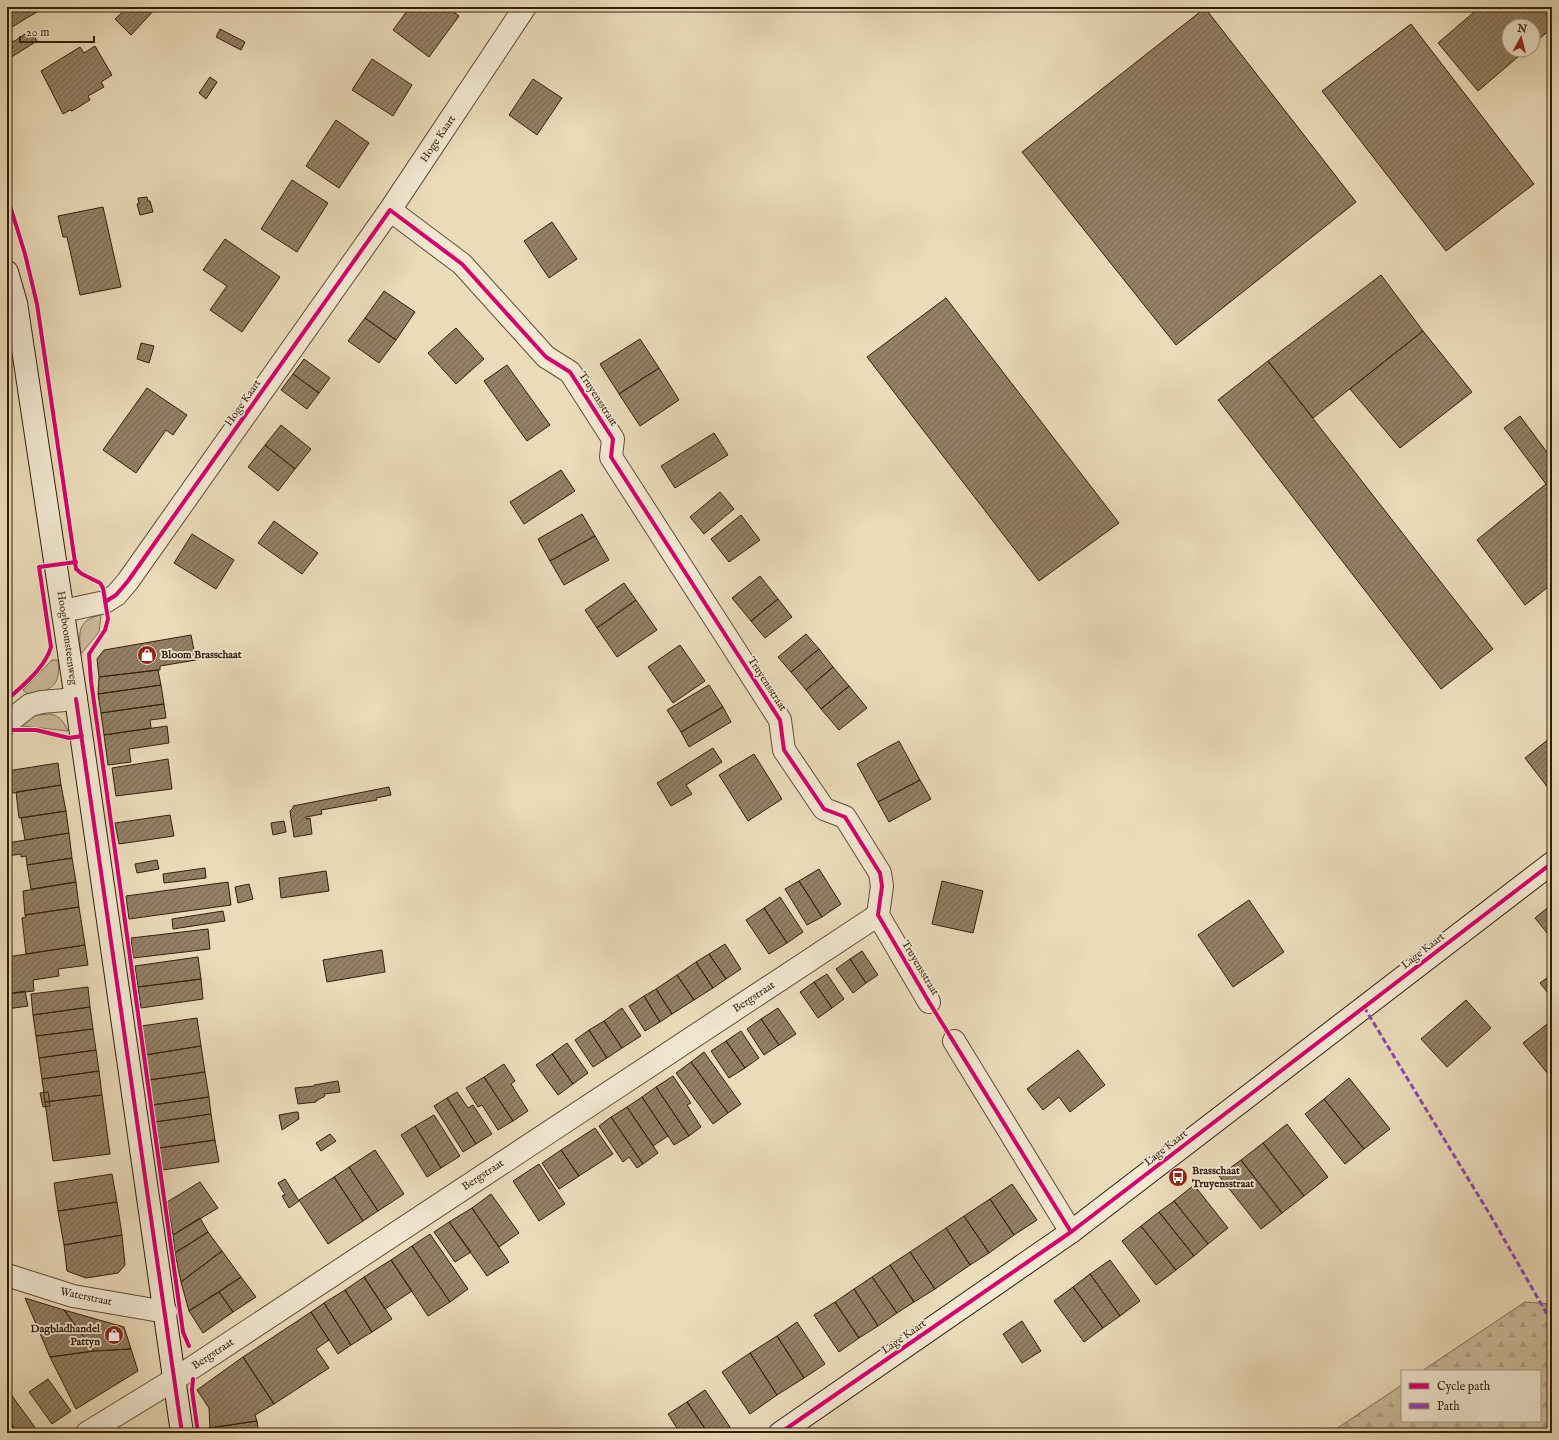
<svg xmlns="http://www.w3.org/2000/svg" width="1559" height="1440" viewBox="0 0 1559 1440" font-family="'IM FELL English',serif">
  <defs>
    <pattern id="forest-firs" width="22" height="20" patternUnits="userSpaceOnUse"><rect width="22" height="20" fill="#cbbb9b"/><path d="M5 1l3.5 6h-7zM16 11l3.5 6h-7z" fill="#afa084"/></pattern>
    <pattern id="building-hatch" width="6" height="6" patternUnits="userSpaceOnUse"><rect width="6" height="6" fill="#938065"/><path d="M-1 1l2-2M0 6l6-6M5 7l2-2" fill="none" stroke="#796851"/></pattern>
  </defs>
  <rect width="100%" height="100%" fill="#eadbb9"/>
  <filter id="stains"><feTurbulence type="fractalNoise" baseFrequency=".005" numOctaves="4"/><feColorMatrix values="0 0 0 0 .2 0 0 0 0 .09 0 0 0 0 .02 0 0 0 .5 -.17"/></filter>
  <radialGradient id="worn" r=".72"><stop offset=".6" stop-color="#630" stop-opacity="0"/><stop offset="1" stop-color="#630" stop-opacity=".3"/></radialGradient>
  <path fill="#cbbb9b" stroke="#806c53" d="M101,615L99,632L81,654C79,634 76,620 101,615Z
    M52,660H58C61,687 51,690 28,695L23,690Z
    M50,714C60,716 64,722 68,731L22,726L21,722L35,715Z"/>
  <path fill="url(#forest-firs)" stroke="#806c53" d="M1525,1302L1552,1304V1433H1330L1402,1385V1421H1540V1371H1422Z"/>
  <path fill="url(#building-hatch)" stroke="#341e0b" d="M7,7H45L7,30Z
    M128,7H157L131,35L115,19Z
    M410,7H447L459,16L429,57L393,30Z
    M1480,7H1540L1552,21V28L1533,44V26H1509V50H1526L1478,91L1438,43Z
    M1205,8L1356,202L1176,345L1022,152Z
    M1411,24L1534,184L1446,251L1322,91Z
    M220,29L245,42L241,50L216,37Z
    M7,31L13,42L25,34L27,37L33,34L37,41L10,58L7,53V46L12,42Z
    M95,46L112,75L101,82L104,87L88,96L90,100L72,111L70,110L63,114L41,71L80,47L84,53Z
    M372,59L412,85L393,116L352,90Z
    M210,77L217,82L206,99L199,93Z
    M533,79L562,98L537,135L509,115Z
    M336,120L369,143L339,188L306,166Z
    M292,180L328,203L297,252L261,229Z
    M147,197L148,201H150L153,212L140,215L137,204H139L138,198Z
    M103,207L121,287L80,295L67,237H63L58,216Z
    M552,222L577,259L549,278L524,241Z
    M225,239L280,277L242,332L210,310L227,286L203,270Z
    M1381,275L1423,331L1313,418L1268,361Z
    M384,291L415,312L396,340L365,318Z
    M946,298L1119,523L1039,581L867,357Z
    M365,318L396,340L379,363L348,341Z
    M456,328L484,359L456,384L428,353Z
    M1423,331L1472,392L1400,448L1350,389Z
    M640,339L659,368L619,394L600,364Z
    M141,343L154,346L149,363L137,359Z
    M304,359L330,378L319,393L293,374Z
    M1268,361L1493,649L1441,689L1218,400Z
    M507,365L550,425L527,441L484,381Z
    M659,368L679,400L640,426L619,394Z
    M293,374L319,393L307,409L281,390Z
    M147,388L187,415L173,435L166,430L136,473L103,450Z
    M1520,416L1552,459V584L1525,605L1477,540L1546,484L1504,428Z
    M281,425L311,449L295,469L265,445Z
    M714,433L728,455L675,488L661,466Z
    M265,445L295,469L278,491L248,467Z
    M561,470L575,491L524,524L510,502Z
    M720,492L734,509L704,534L690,517Z
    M582,514L595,536L550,561L538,539Z
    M741,515L760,540L729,562L711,539Z
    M274,521L318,553L302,574L258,543Z
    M192,534L234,560L216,589L174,563Z
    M595,536L609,560L564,585L550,561Z
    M760,576L778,599L751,621L732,598Z
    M624,583L636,600L597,628L585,610Z
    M778,599L792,617L765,638L751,621Z
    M636,600L657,630L617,657L597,628Z
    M806,634L819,649L791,672L778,657Z
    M191,635L196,660L160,666V670H158L99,677L97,659L104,650Z
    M7,643L11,661L7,662Z
    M680,645L705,681L673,703L648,667Z
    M819,649L833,667L806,690L791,672Z
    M833,667L849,686L821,709L806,690Z
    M158,670L161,685L98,694L99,677Z
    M161,685L164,704L101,713L98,694Z
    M709,685L723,707L681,732L667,710Z
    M849,686L867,708L839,730L821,709Z
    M164,704L166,718L150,720L151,728L104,735L101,713Z
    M723,707L731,722L689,747L681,732Z
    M167,726L169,743L129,749L131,762L108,765L104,735Z
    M1550,738L1552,741V793L1525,758Z
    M899,741L920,780L878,802L857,764Z
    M713,748L722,762L686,785L692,794L671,806L657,783Z
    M754,754L782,799L748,821L719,775Z
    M168,759L172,789L116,796L112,768Z
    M58,763L61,785L7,794V771Z
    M920,780L931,799L889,822L878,802Z
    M61,785L66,811L19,818L16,792Z
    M389,787L391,795L376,798L377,800L321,810L322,814L306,817V819L310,818L312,834L294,837L290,811L293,808V806Z
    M66,811L69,833L25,840L21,818Z
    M170,815L174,836L119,844L115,823Z
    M284,821L286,832L273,835L271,823Z
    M69,833L72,858L27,865L26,856L21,857V854L7,856V843Z
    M72,858L76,882L31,889L27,865Z
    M157,860L159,869L137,873L135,864Z
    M205,868L206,878L164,883L163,874Z
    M819,869L841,904L822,917L799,881Z
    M326,871L329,891L281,898L279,878Z
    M799,881L822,917L807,925L785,889Z
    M942,881L983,891L973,933L932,924Z
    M76,882L79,907L25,915L23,891Z
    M228,882L231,905L129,919L126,896Z
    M249,884L253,899L238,903L235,887Z
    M780,897L803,932L787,943L764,908Z
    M1249,900L1284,952L1233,987L1198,935Z
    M1551,905L1552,906V939L1535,918Z
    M79,907L85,945L26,954L22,918L26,917L25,915Z
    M764,908L787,943L769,954L746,920Z
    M223,911L225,921L173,929L172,919Z
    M208,929L210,949L133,958L131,938Z
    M725,944L741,969L726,979L709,954Z
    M85,945L88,965L58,969L59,976L33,980L34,991L7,994V957Z
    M382,950L385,972L327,982L323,960Z
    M862,951L878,975L866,983L850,959Z
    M709,954L726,979L713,988L696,962Z
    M198,957L201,979L138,987L135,966Z
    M850,959L866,983L853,993L836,969Z
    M696,962L713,988L694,1000L677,975Z
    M827,974L844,999L832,1008L814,982Z
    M1552,974V998L1540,983Z
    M677,975L694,1000L672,1014L656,989Z
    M201,979L203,999L141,1008L138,987Z
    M814,982L832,1008L818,1018L800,992Z
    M88,987L90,1007L33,1015L31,994Z
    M656,989L672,1014L660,1022L644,996Z
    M25,991L28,1006L7,1009V994Z
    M644,996L660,1022L645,1031L629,1006Z
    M1466,1000L1491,1028L1447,1067L1421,1039Z
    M90,1007L93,1029L36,1036L33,1015Z
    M622,1008L641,1036L622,1048L604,1021Z
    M778,1008L796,1034L779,1045L761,1019Z
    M197,1018L201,1046L145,1055L141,1026Z
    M761,1019L779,1045L764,1055L747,1029Z
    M604,1021L622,1048L607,1058L589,1030Z
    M1551,1021L1552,1022V1079L1523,1043Z
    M93,1029L96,1050L39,1058L36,1036Z
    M589,1030L607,1058L593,1067L575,1040Z
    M741,1031L759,1058L745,1068L726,1041Z
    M726,1041L745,1068L729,1078L711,1051Z
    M567,1043L588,1073L573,1084L552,1054Z
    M201,1046L205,1072L149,1080L145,1055Z
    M96,1050L99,1071L42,1079L39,1058Z
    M1078,1050L1105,1085L1070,1112L1059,1097L1043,1110L1027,1089Z
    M704,1052L741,1104L728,1113L691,1062Z
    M552,1054L573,1084L558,1095L536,1065Z
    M691,1062L728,1113L713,1124L676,1073Z
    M504,1064L515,1081L511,1084L528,1111L513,1121L484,1077Z
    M99,1071L102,1095L45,1102L42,1079Z
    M205,1072L209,1097L152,1105L149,1080Z
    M673,1076L691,1103L687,1105L701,1127L689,1136L656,1087Z
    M484,1077L513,1121L498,1130L482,1105L478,1107L466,1088Z
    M1349,1078L1390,1129L1364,1149L1324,1099Z
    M338,1081L340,1092L324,1094L325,1096L316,1101V1102L298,1104L295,1088L314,1086V1085Z
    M656,1087L689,1136L674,1145L642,1097Z
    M48,1092L50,1106L43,1107L40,1093Z
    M457,1092L468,1108L473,1105L492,1134L476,1144L447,1098Z
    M102,1095L110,1154L53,1161L45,1102Z
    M209,1097L211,1114L155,1122L152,1105Z
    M642,1097L668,1136L653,1146L627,1107Z
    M447,1098L476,1144L463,1152L434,1106Z
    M1324,1099L1364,1149L1345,1164L1305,1114Z
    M627,1107L658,1153L643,1164L611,1117Z
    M296,1112H298L299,1119L282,1130L279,1115Z
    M211,1114L215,1140L159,1148L155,1122Z
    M434,1115L460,1156L441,1168L415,1126Z
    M611,1117L643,1164L637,1168L629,1157L623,1162L599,1126Z
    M1287,1124L1328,1177L1304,1196L1263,1143Z
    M415,1126L441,1168L427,1177L401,1135Z
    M595,1128L613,1154L579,1176L561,1150Z
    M330,1134L336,1141L321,1151L316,1143Z
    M215,1140L219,1162L162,1170L159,1148Z
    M1263,1143L1304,1196L1282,1213L1241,1160Z
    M375,1150L404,1194L378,1211L349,1167Z
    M561,1150L579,1176L559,1189L542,1163Z
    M1241,1160L1282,1213L1261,1229L1219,1176Z
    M539,1164L565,1204L539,1221L513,1181Z
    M7,1167L9,1182H7Z
    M349,1167L378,1211L363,1221L334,1177Z
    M112,1174L117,1202L58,1211L54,1183Z
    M334,1177L363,1221L328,1244L299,1200Z
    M285,1179L299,1201L289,1208L282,1196L285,1195L278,1183Z
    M200,1182L218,1208L173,1235L167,1202Z
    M1012,1184L1037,1220L1014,1235L990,1199Z
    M1194,1185L1228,1228L1208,1244L1174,1201Z
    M491,1194L519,1233L499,1247L472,1208Z
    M990,1199L1014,1235L989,1253L964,1216Z
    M1174,1201L1208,1244L1194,1256L1159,1212Z
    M117,1202L122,1235L64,1245L58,1211Z
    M472,1208L509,1262L487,1276L449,1222Z
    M1159,1212L1194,1256L1176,1270L1141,1226Z
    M964,1216L989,1253L970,1265L946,1228Z
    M200,1218L208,1232L175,1253L173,1235Z
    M449,1222L471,1252L455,1262L434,1232Z
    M1141,1226L1176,1270L1156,1285L1122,1241Z
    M946,1228L970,1265L935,1289L910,1252Z
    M208,1232L222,1251L181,1282L175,1253Z
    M430,1234L468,1289L450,1302L412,1246Z
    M122,1235L125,1265L118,1273L86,1278L67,1271L64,1245Z
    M412,1246L450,1302L428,1316L391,1260Z
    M222,1251L241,1277L189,1311L181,1282Z
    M910,1252L935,1289L914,1302L890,1265Z
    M391,1260L412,1291L385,1309L364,1277Z
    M1110,1260L1140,1301L1120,1316L1090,1274Z
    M890,1265L914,1302L897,1313L872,1277Z
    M1090,1274L1120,1316L1103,1328L1073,1287Z
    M241,1277L256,1297L233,1312L219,1292Z
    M364,1277L392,1319L372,1332L345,1290Z
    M872,1277L897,1313L878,1326L854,1289Z
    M1073,1287L1103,1328L1084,1342L1054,1301Z
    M854,1289L878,1326L859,1338L835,1302Z
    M345,1290L372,1332L351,1345L324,1303Z
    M219,1292L233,1312L203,1333L189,1311Z
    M25,1298L64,1310L94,1351L50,1357Z
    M835,1302L859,1338L839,1352L814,1315Z
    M324,1303L351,1345L338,1354L311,1312Z
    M64,1310L124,1327L131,1349L94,1351Z
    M311,1312L329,1340L316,1349L329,1368L274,1404L243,1357Z
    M1022,1321L1041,1351L1022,1363L1003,1334Z
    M797,1322L825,1364L804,1378L777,1336Z
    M777,1336L804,1378L777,1395L750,1353Z
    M131,1349L138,1371L76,1409L50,1357L94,1351Z
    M750,1353L777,1395L750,1414L722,1372Z
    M243,1357L274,1404L255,1415L257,1421L210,1428L209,1408L197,1390Z
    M48,1379L71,1411L52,1424L29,1392Z
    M7,1389L39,1433H18L7,1418Z
    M705,1390L730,1427L721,1433H708L687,1402Z
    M687,1402L708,1433H680L668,1414Z
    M7,1418L18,1433H7Z
    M257,1421L259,1433H203L202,1429Z"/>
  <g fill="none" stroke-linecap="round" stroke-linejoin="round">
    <defs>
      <path id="street" d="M390,210L462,264L546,357L570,372L613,439L611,457L780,720L784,750L824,809L845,817L880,873L882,886L878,915L929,1002
        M63,611L105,602L116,595L128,581L390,210L525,7
        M7,723L30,705L42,702L76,699
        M954,1041L1071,1232
        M7,1275L73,1296L166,1312
        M87,1433L175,1379L878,915"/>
      <path id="secondary" d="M7,272L16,303L76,699L182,1433
        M780,1433L1071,1232L1552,863"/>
    </defs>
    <use href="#street" stroke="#624d36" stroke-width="24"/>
    <use href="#secondary" stroke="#341e0b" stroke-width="24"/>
    <use href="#street" stroke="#f1e8d2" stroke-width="22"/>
    <use href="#secondary" stroke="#f1e8d2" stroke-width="22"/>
    <path stroke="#8e44ad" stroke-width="3" stroke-dasharray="6 3" stroke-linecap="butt" d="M1551,7L1552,9
      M1364,1007L1492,1218L1552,1323"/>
    <defs>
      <path id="cycleway" d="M7,196L25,254L37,304L76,569L82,574L100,583L103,588L108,619L105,630L89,654L91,681L183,1332L189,1346
        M105,602L116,595L128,581L390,210L462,264L546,357L570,372L613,439L611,457L780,720L784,750L824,809L845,817L880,873L882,886L878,915L929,1002L1071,1232
        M76,699L182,1433
        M7,700C23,685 45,668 51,647L39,567L76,562
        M7,725L12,730H36L69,738L82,736
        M193,1379L192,1390L198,1433
        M780,1433L1071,1232L1552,863"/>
    </defs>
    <use href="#cycleway" stroke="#f1e8d2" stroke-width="6"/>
    <use href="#cycleway" stroke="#d6006c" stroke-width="4"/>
  </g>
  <defs>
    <symbol id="shop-disc" viewBox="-11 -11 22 22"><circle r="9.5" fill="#8f2418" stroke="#f1e8d2"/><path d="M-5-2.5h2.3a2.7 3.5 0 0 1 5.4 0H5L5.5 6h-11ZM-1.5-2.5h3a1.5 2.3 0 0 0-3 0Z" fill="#fff"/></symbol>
    <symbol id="bus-disc" viewBox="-11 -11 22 22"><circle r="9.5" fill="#8f2418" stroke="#f1e8d2"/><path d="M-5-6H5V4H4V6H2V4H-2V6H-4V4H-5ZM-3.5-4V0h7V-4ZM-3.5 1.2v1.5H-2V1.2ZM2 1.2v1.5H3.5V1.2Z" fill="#fff"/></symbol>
  </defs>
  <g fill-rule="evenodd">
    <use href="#shop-disc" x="136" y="644" width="22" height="22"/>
    <use href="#bus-disc" x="1167" y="1166" width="22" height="22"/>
    <use href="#shop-disc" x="103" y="1324" width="22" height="22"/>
  </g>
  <g text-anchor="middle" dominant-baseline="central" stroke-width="3.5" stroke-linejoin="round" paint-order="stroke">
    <g font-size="11" fill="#341e0b" stroke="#f1e8d2">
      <text transform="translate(438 139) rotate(-56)">Hoge Kaart</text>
      <text transform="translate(598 399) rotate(57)">Truyensstraat</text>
      <text transform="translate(243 403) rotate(-55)">Hoge Kaart</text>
      <text transform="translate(67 638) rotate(82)">Hoogboomsteenweg</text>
      <text transform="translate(767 684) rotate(57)">Truyensstraat</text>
      <text transform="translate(1423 951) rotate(-38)">Lage Kaart</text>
      <text transform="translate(920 968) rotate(59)">Truyensstraat</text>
      <text transform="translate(754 997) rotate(-33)">Bergstraat</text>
      <text transform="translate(1166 1148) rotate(-38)">Lage Kaart</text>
      <text transform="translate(483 1175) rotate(-33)">Bergstraat</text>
      <text transform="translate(86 1297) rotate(12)">Waterstraat</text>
      <text transform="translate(904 1337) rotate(-35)">Lage Kaart</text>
      <text transform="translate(213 1354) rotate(-33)">Bergstraat</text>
    </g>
    <g font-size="11" font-weight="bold" fill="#341e0b" stroke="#f1e8d2" text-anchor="start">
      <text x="161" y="655">Bloom Brasschaat</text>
      <text x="1192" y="1171">Brasschaat<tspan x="1192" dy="13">Truyensstraat</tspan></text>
      <text x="100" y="1329" text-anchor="end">Dagbladhandel<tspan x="100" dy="13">Pattyn</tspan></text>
    </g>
  </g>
  <rect width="1559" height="1440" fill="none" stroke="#eadbb9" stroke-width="24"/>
  <rect x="8" y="8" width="1543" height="1424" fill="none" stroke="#341e0b" stroke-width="2"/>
  <rect x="12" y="12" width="1535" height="1416" fill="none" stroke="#341e0b"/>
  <rect x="1401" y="1370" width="140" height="52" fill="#f1e8d2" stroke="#a59782"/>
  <rect x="1409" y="1383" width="20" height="6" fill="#d6006c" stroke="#a59782"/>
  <text x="1437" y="1390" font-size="12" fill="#341e0b">Cycle path</text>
  <rect x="1409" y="1403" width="20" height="6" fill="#8e44ad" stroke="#a59782"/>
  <text x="1437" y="1410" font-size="12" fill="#341e0b">Path</text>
  <g transform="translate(1521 38) rotate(7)"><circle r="19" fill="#f1e8d2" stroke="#a59782"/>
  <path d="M0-3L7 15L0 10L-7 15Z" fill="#8f2418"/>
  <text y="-6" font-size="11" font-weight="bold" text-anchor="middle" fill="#341e0b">N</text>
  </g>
  <path d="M20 36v6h74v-6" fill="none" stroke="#341e0b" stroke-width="2"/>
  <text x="26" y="36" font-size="12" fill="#341e0b" stroke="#f1e8d2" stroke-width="3" paint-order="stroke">20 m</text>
  <rect width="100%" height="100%" filter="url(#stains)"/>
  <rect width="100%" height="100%" fill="url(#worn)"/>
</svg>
